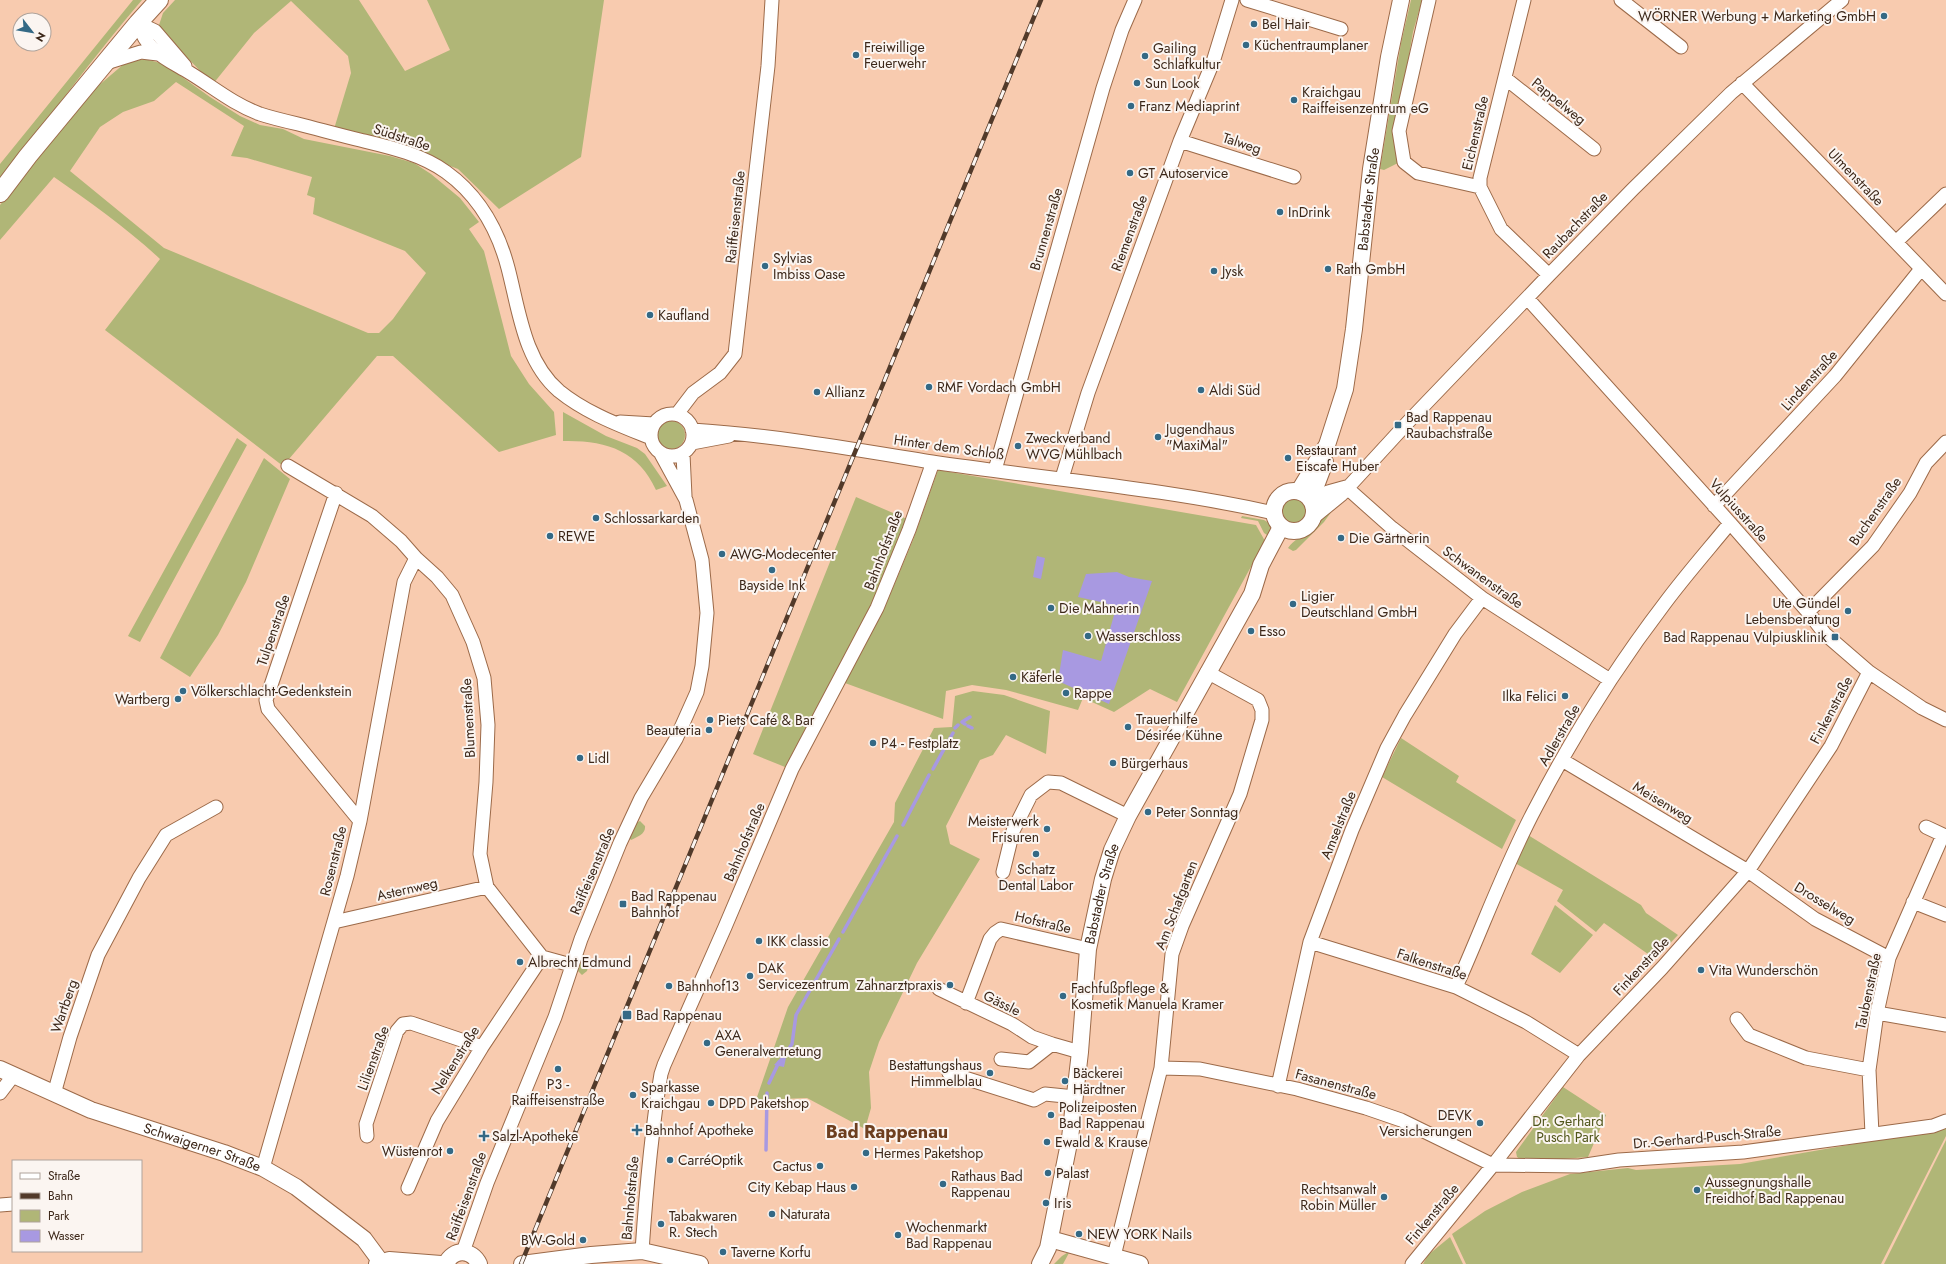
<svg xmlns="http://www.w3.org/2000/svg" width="1946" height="1264" viewBox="0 0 1946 1264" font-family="Jost,sans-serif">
  <rect width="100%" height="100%" fill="#f8cbaf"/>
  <path fill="#b0b677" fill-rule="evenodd" d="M133,0H142C92,58 48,120 0,180V164Z
    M175,0H359L405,71L450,50L427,0H604L581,157L499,209L458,169L374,137L334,129L351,73L348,56L291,1L254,33L213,84L171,41L159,25L163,13Z
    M1411,0H1422L1413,32L1396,132L1398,163L1384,170L1380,169L1401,43Z
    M145,59L164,64L210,97L240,116L260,125L283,129L304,139L390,156L414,163L431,174L460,198L479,222L469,229L484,251L511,356L529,384L554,412L556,435L499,452L393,356H377L283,466L105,330L160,259C128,229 90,202 54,177L0,240V205L55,135L91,92L125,63ZM176,82L244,126L231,156L247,158L312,177L307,195L315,198L313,214L405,251L426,273L393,319L379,333H368L164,248L70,171L100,127L123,112L154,101Z
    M563,412L606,436L637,448L645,454L667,486L656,490C638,450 605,440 563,441Z
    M657 435a14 14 0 1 1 28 0a14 14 0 1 1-28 0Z
    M237,438L247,445L140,642L128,636Z
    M264,458L290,479L246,582L218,635L190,677L160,658Z
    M938,470L1256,525L1265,541L1177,702L1150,689L1114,712L1083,698L1078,710L1006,690L972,685L946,691L943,719L845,683L884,609L913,540Z
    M856,497L907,519L873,603L785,767L753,754Z
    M1282 511a12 12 0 1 1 24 0a12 12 0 1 1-24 0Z
    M1332,511L1324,522L1296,550L1293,551L1288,548C1294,539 1302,537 1311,531C1320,523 1319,518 1332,511Z
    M1242,516L1264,520L1269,523L1271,530L1270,537L1264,533L1258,521L1241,518Z
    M973,691L1004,695L1050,711L1046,754L1006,735L993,755L980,760L946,826L950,844L980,859L917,963L879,1042L869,1072L871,1108L865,1129L807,1098L756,1100L788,1007L894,822L895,803L934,728L952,727L955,696Z
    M1401,738L1459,776L1456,782L1516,820L1502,849L1382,777Z
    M640,821L645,826C646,834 637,837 631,840L629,838L636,823Z
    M1528,835L1641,905L1646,913L1678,935L1655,959L1604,923L1596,932L1557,901L1563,890L1515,863Z
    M1555,905L1593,935L1560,973L1531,954Z
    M583,953L588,967L587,971L582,975L577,970Z
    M1563,1087L1606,1115L1588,1157L1525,1162L1517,1157L1516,1152Z
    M1946,1128V1136L1881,1264H1466L1452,1234L1485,1211L1522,1192L1570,1174L1628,1168L1636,1170L1740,1164Z
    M1946,1140V1264H1884Z
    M1450,1237L1463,1264H1423L1428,1255Z
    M1070,1251L1063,1264H1054L1062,1256Z"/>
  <path fill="#a899e1" d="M1037,556L1045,558L1041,579L1033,577Z
    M1117,572L1129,577L1152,581L1109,704L1058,681L1063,650L1101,661L1116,608L1105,603L1078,597L1086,574Z
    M785,1053H787L784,1067L774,1065Z"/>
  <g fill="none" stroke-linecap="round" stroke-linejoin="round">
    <path stroke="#a899e1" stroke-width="3.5" d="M965,724L962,722L970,717
      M968,726L972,728
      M955,728L958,725
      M933,769L953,733
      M903,825L929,775
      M843,932L897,836
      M784,1056L792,1044L796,1015L839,939
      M769,1083L779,1062
      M766,1150L767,1093"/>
    <defs>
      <path id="minor" d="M1247,0L1341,29
        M1429,0L1399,131L1404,162L1418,173L1480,187
        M1524,0L1480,178V187L1501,229L1549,275
        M1621,0L1681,47
        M138,23C147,52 165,58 190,73C213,87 233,104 260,114C272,118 285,121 298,124C318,129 339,135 360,140C389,147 421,154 446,172C478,195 498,230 508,268C519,310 524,361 559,391C586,413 619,425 651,438
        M138,23L155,31L185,66
        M106,63L141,52L158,54
        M1505,78L1594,149
        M1742,83L1946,294
        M1180,141L1294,177
        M1896,242L1946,194
        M1528,299L1730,523L1808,612L1825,634L1869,672L1922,708L1946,720
        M651 435a21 21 0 1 1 42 0a21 21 0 1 1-42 0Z
        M677,414L693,393L720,373L735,354L768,66L772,0
        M620,422L654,424
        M692,430C773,435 853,449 932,462C1046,479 1162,488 1274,513
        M692,443L729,436
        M683,454L685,496
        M288,466L372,516L401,541L416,558L437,577L452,595L473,642L484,678L488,725L486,782L480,854L487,887L542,957L571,965
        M995,470L1103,88L1122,30L1135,0
        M1062,478L1088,393L1180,141L1213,62L1232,0
        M1346,487L1392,528L1482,598L1610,680
        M336,493L266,700L268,709L360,821
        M1312,501L1328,492L1346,487
        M1714,506L1835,376L1921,269
        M1314,517L1341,495L1409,421L1549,275L1633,189L1731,93L1842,0
        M1808,612L1873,546L1910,493L1926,463L1946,442
        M1562,760L1748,871L1815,919L1889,958
        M1003,872L1013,831L1031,795L1048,782L1061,783L1128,816
        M1913,902L1946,915
        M334,922L487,887
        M1310,942L1456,987L1526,1022L1579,1055
        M1456,987C1483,927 1505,865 1536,807C1573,736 1616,667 1665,603C1685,576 1708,550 1730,523
        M939,989L1012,1024L1032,1037L1052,1044
        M966,1003L990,939L995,933L1001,929L1088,949
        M1877,1013L1946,1025
        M1737,1019L1749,1035L1806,1058L1869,1070
        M1001,1059L1029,1062L1052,1044L1080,1052
        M1161,1068L1200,1069L1297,1089L1366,1108L1401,1120L1493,1165L1579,1166L1619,1160L1743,1152L1933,1126L1946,1121
        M949,1073L1034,1100L1045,1094L1075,1097
        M1278,1086L1310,942L1352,830L1387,748L1405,715L1455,634L1482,598
        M0,1093L13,1076
        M54,1094L70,1037L98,955L139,878L166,835L216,807
        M1872,1134L1869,1070L1877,1013L1889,958L1943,835L1926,827
        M367,1136L366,1124L397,1031L403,1024L411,1023L482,1047
        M263,1168L347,876L360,821L404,582L416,558
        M408,1188L437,1121L482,1047L542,957
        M0,1205L13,1204
        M642,1251C646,1192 651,1133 661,1074L664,1065L725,927L792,769L877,608L909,530L933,462
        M463,1252L487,1183L555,1017L581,939L620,843L641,798L676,739L697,692L702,666L707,613L702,560L686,500L661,454
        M1114,1256L1161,1068L1172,954L1182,926L1240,794L1262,720V710L1258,700L1207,672
        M1412,1264L1493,1165L1579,1055L1662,968L1748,871L1831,746L1869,672"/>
      <g id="tertiary">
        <circle cx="1294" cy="511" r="20"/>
        <path id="s1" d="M1299,491L1327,445L1345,389L1354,329L1371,169L1389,57L1401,0"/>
        <path d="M1311,499L1325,462"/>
        <path id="s2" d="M0,1069L91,1110L224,1153L263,1168L296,1187L338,1219L364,1239L381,1262"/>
        <path d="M1050,1239L1140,1264"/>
        <path d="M377,1264L389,1260L441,1264"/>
        <path d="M446,1264C453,1248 472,1249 479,1264"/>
        <path d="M522,1264L591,1255L642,1251L700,1264"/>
        <path id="s3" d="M1040,1264L1048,1248L1070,1138L1080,1052L1088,949L1103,879L1112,850L1128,816L1252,594L1261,565L1281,527"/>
      </g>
      <path id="secondary" d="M0,193L28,156L138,23L159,0"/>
    </defs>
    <use href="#minor" stroke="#9c6a49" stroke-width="15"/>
    <use href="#tertiary" stroke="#9c6a49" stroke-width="18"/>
    <use href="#secondary" stroke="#9c6a49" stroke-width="20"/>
    <use href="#minor" stroke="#fff" stroke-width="13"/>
    <use href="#tertiary" stroke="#fff" stroke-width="16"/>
    <use href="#secondary" stroke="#fff" stroke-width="18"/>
    <defs>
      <path id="rail" d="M521,1264L1041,0"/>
    </defs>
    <use href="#rail" stroke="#523a2a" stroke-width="4.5"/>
    <use href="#rail" stroke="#fbf5f1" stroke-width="3" stroke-dasharray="9" stroke-linecap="butt"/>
  </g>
  <g fill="#346985" stroke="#fbf5f1" stroke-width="1.5">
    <circle cx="1884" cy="16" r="4"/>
    <circle cx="1254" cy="24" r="4"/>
    <circle cx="1246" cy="45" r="4"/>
    <circle cx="856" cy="55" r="4"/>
    <circle cx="1145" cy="56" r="4"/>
    <circle cx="1137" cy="83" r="4"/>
    <circle cx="1294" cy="100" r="4"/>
    <circle cx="1131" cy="106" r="4"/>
    <circle cx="1130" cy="173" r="4"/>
    <circle cx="1280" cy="212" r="4"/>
    <circle cx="765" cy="266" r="4"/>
    <circle cx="1328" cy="269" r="4"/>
    <circle cx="1214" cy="271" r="4"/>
    <circle cx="650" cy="315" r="4"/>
    <circle cx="929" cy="387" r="4"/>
    <circle cx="1201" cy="390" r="4"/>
    <circle cx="817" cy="392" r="4"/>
    <rect x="1394" y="421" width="8" height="8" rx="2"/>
    <circle cx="1158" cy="437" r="4"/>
    <circle cx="1018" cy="446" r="4"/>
    <circle cx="1288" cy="458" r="4"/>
    <circle cx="596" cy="518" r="4"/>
    <circle cx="550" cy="536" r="4"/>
    <circle cx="1341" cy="538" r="4"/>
    <circle cx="722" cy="554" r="4"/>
    <circle cx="772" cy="570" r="4"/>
    <circle cx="1293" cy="604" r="4"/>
    <circle cx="1051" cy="608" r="4"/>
    <circle cx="1848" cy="611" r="4"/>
    <circle cx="1251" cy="631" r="4"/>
    <circle cx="1088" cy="636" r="4"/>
    <rect x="1831" y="633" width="8" height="8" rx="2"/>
    <circle cx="1013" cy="677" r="4"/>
    <circle cx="183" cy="691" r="4"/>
    <circle cx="1066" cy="693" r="4"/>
    <circle cx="1565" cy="696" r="4"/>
    <circle cx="178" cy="699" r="4"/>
    <circle cx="710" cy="720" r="4"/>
    <circle cx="1128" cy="727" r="4"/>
    <circle cx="709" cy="730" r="4"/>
    <circle cx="873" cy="743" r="4"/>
    <circle cx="580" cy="758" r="4"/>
    <circle cx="1113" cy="763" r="4"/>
    <circle cx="1148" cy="812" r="4"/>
    <circle cx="1047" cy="829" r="4"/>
    <circle cx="1036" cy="854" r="4"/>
    <rect x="619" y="900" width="8" height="8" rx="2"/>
    <circle cx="759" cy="941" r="4"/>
    <circle cx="520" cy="962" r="4"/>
    <circle cx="1701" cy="970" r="4"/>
    <circle cx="750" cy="976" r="4"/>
    <circle cx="950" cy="985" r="4"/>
    <circle cx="669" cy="986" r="4"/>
    <circle cx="1063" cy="996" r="4"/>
    <rect x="622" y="1010" width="10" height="10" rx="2"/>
    <circle cx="707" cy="1043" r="4"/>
    <circle cx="558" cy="1069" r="4"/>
    <circle cx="990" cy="1073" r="4"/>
    <circle cx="1065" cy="1081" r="4"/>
    <circle cx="633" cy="1095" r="4"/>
    <circle cx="711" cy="1103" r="4"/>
    <circle cx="1051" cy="1115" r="4"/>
    <circle cx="1480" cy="1123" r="4"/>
    <path d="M635 1124h4v4h4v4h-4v4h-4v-4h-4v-4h4z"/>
    <path d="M482 1130h4v4h4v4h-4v4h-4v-4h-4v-4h4z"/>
    <circle cx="1047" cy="1142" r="4"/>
    <circle cx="450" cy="1151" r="4"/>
    <circle cx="866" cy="1153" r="4"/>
    <circle cx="670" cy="1160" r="4"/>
    <circle cx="820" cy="1166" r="4"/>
    <circle cx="1048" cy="1173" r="4"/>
    <circle cx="943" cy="1184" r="4"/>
    <circle cx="854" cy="1187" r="4"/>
    <circle cx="1697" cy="1190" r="4"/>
    <circle cx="1384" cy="1197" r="4"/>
    <circle cx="1046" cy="1203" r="4"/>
    <circle cx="772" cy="1214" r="4"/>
    <circle cx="661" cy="1224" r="4"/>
    <circle cx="1079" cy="1234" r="4"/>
    <circle cx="898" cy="1235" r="4"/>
    <circle cx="583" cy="1240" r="4"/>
    <circle cx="723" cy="1252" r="4"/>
  </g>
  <g text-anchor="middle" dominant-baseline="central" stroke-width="4" stroke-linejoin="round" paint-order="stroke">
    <g font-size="14" fill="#3c2719" stroke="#fbf5f1" text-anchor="start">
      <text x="1876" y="16" text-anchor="end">WÖRNER Werbung + Marketing GmbH</text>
      <text x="1262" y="24">Bel Hair</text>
      <text x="1254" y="45">Küchentraumplaner</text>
      <text x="864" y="47">Freiwillige<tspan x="864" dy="16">Feuerwehr</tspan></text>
      <text x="1153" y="48">Gailing<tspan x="1153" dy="16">Schlafkultur</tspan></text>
      <text x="1145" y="83">Sun Look</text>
      <text x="1302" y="92">Kraichgau<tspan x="1302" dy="16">Raiffeisenzentrum eG</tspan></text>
      <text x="1139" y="106">Franz Mediaprint</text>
      <text x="1138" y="173">GT Autoservice</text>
      <text x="1288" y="212">InDrink</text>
      <text x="773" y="258">Sylvias<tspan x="773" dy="16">Imbiss Oase</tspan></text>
      <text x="1336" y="269">Rath GmbH</text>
      <text x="1222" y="271">Jysk</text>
      <text x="658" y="315">Kaufland</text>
      <text x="937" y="387">RMF Vordach GmbH</text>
      <text x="1209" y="390">Aldi Süd</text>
      <text x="825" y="392">Allianz</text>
      <text x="1406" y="417">Bad Rappenau<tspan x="1406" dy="16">Raubachstraße</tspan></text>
      <text x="1166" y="429">Jugendhaus<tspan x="1166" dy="16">"MaxiMal"</tspan></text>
      <text x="1026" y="438">Zweckverband<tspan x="1026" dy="16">WVG Mühlbach</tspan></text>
      <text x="1296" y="450">Restaurant<tspan x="1296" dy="16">Eiscafe Huber</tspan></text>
      <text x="604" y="518">Schlossarkarden</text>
      <text x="558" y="536">REWE</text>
      <text x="1349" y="538">Die Gärtnerin</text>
      <text x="730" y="554">AWG-Modecenter</text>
      <text x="772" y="585" text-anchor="middle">Bayside Ink</text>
      <text x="1301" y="596">Ligier<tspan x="1301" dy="16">Deutschland GmbH</tspan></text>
      <text x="1840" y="603" text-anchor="end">Ute Gündel<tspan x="1840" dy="16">Lebensberatung</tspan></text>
      <text x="1059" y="608">Die Mahnerin</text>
      <text x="1259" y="631">Esso</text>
      <text x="1096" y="636">Wasserschloss</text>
      <text x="1827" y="637" text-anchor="end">Bad Rappenau Vulpiusklinik</text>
      <text x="1021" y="677">Käferle</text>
      <text x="191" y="691">Völkerschlacht-Gedenkstein</text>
      <text x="1074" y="693">Rappe</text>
      <text x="1557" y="696" text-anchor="end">Ilka Felici</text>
      <text x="170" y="699" text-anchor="end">Wartberg</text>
      <text x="1136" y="719">Trauerhilfe<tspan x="1136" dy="16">Désirée Kühne</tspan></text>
      <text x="718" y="720">Piets Café &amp; Bar</text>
      <text x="701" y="730" text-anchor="end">Beauteria</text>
      <text x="881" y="743">P4 - Festplatz</text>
      <text x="588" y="758">Lidl</text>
      <text x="1121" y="763">Bürgerhaus</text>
      <text x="1156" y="812">Peter Sonntag</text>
      <text x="1039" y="821" text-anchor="end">Meisterwerk<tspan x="1039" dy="16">Frisuren</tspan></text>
      <text x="1036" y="869" text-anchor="middle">Schatz<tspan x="1036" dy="16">Dental Labor</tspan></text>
      <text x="631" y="896">Bad Rappenau<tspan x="631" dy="16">Bahnhof</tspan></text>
      <text x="767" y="941">IKK classic</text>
      <text x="528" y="962">Albrecht Edmund</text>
      <text x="758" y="968">DAK<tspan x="758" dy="16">Servicezentrum</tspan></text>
      <text x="1709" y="970">Vita Wunderschön</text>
      <text x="942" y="985" text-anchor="end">Zahnarztpraxis</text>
      <text x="677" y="986">Bahnhof13</text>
      <text x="1071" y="988">Fachfußpflege &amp;<tspan x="1071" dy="16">Kosmetik Manuela Kramer</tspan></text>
      <text x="636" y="1015">Bad Rappenau</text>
      <text x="715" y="1035">AXA<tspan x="715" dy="16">Generalvertretung</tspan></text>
      <text x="982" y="1065" text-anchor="end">Bestattungshaus<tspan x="982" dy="16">Himmelblau</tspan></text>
      <text x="1073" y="1073">Bäckerei<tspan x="1073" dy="16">Härdtner</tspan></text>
      <text x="558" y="1084" text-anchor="middle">P3 -<tspan x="558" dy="16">Raiffeisenstraße</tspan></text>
      <text x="641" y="1087">Sparkasse<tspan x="641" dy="16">Kraichgau</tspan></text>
      <text x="719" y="1103">DPD Paketshop</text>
      <text x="1059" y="1107">Polizeiposten<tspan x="1059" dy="16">Bad Rappenau</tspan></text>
      <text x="1472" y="1115" text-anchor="end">DEVK<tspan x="1472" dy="16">Versicherungen</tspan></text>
      <text x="645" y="1130">Bahnhof Apotheke</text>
      <text x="492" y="1136">Salzl-Apotheke</text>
      <text x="1055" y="1142">Ewald &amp; Krause</text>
      <text x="442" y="1151" text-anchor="end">Wüstenrot</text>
      <text x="874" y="1153">Hermes Paketshop</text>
      <text x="678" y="1160">CarréOptik</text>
      <text x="812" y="1166" text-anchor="end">Cactus</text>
      <text x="1056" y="1173">Palast</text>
      <text x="951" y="1176">Rathaus Bad<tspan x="951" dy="16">Rappenau</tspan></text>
      <text x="1705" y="1182">Aussegnungshalle<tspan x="1705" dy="16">Freidhof Bad Rappenau</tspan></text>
      <text x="846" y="1187" text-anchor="end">City Kebap Haus</text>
      <text x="1376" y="1189" text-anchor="end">Rechtsanwalt<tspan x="1376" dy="16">Robin Müller</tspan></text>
      <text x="1054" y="1203">Iris</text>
      <text x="780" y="1214">Naturata</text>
      <text x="669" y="1216">Tabakwaren<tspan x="669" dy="16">R. Stech</tspan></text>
      <text x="906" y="1227">Wochenmarkt<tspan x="906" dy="16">Bad Rappenau</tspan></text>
      <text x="1087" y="1234">NEW YORK Nails</text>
      <text x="575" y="1240" text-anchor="end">BW-Gold</text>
      <text x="731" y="1252">Taverne Korfu</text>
    </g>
    <g font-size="14" fill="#3c2719" stroke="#fbf5f1">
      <text transform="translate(1559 101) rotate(39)">Pappelweg</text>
      <text transform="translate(1475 133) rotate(-77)">Eichenstraße</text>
      <text transform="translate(402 137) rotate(18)">Südstraße</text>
      <text transform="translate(1242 143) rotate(18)">Talweg</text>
      <text transform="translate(1856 177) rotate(46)">Ulmenstraße</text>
      <text stroke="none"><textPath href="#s1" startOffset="304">Babstadter Straße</textPath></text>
      <text transform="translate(735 217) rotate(-84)">Raiffeisenstraße</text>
      <text transform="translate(1575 225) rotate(-46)">Raubachstraße</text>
      <text transform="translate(1046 229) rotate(-74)">Brunnenstraße</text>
      <text transform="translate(1129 233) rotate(-70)">Riemenstraße</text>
      <text transform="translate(1809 380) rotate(-48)">Lindenstraße</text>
      <text transform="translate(949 447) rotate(8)">Hinter dem Schloß</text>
      <text transform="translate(1739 510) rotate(48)">Vulpiusstraße</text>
      <text transform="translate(1875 511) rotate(-55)">Buchenstraße</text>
      <text transform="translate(883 550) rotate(-69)">Bahnhofstraße</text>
      <text transform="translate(1483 577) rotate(36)">Schwanenstraße</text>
      <text transform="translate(273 630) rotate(-71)">Tulpenstraße</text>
      <text transform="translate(1831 710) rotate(-62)">Finkenstraße</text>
      <text transform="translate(468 718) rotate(-93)">Blumenstraße</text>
      <text transform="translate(1559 735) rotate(-60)">Adlerstraße</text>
      <text transform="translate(1663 802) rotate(31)">Meisenweg</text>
      <text transform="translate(1338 825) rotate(-68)">Amselstraße</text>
      <text transform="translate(744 842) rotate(-67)">Bahnhofstraße</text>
      <text transform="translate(333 861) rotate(-76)">Rosenstraße</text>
      <text transform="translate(592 871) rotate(-67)">Raiffeisenstraße</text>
      <text transform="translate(407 889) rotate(-13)">Asternweg</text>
      <text stroke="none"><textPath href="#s3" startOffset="377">Babstadter Straße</textPath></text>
      <text transform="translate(1825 903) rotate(31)">Drosselweg</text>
      <text transform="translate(1176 905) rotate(-69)">Am Schafgarten</text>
      <text transform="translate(1043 922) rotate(13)">Hofstraße</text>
      <text transform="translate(1432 964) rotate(18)">Falkenstraße</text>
      <text transform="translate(1641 966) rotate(-47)">Finkenstraße</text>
      <text transform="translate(1868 991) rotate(-78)">Taubenstraße</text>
      <text transform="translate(1002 1003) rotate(26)">Gässle</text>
      <text transform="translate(64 1006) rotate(-71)">Wartberg</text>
      <text transform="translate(373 1058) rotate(-70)">Lilienstraße</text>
      <text transform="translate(455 1060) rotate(-58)">Nelkenstraße</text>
      <text transform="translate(1336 1084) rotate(15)">Fasanenstraße</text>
      <text transform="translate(1707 1137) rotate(-5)">Dr.-Gerhard-Pusch-Straße</text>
      <text stroke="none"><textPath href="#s2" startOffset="217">Schwaigerner Straße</textPath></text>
      <text transform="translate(466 1196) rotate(-70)">Raiffeisenstraße</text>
      <text transform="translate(630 1198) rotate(-85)">Bahnhofstraße</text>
      <text transform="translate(1432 1214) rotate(-50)">Finkenstraße</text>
    </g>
    <g font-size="14" fill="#50551a" stroke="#fbf5f1">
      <text x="1568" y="1121">Dr. Gerhard<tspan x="1568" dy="16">Pusch Park</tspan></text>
    </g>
    <g font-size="18" font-weight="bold" fill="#6e3f1f" stroke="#fbf5f1">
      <text x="887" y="1132">Bad Rappenau</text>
    </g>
  </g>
  <rect x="12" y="1160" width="130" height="92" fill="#fbf5f1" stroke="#afa39b"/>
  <rect x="20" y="1173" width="20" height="6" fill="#ffffff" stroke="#afa39b"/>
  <text x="48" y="1180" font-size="12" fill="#3c2719">Straße</text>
  <rect x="20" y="1193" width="20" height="6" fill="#523a2a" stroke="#afa39b"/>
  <text x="48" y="1200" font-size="12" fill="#3c2719">Bahn</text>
  <rect x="20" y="1210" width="20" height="12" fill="#b0b677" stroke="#afa39b"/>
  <text x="48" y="1220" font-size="12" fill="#3c2719">Park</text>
  <rect x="20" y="1230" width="20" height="12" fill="#a899e1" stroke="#afa39b"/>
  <text x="48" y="1240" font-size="12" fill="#3c2719">Wasser</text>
  <g transform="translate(32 32) rotate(121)"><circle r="19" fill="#fbf5f1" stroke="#afa39b"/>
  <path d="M0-3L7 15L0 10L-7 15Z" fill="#346985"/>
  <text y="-6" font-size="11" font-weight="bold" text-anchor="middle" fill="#3c2719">N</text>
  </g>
</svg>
